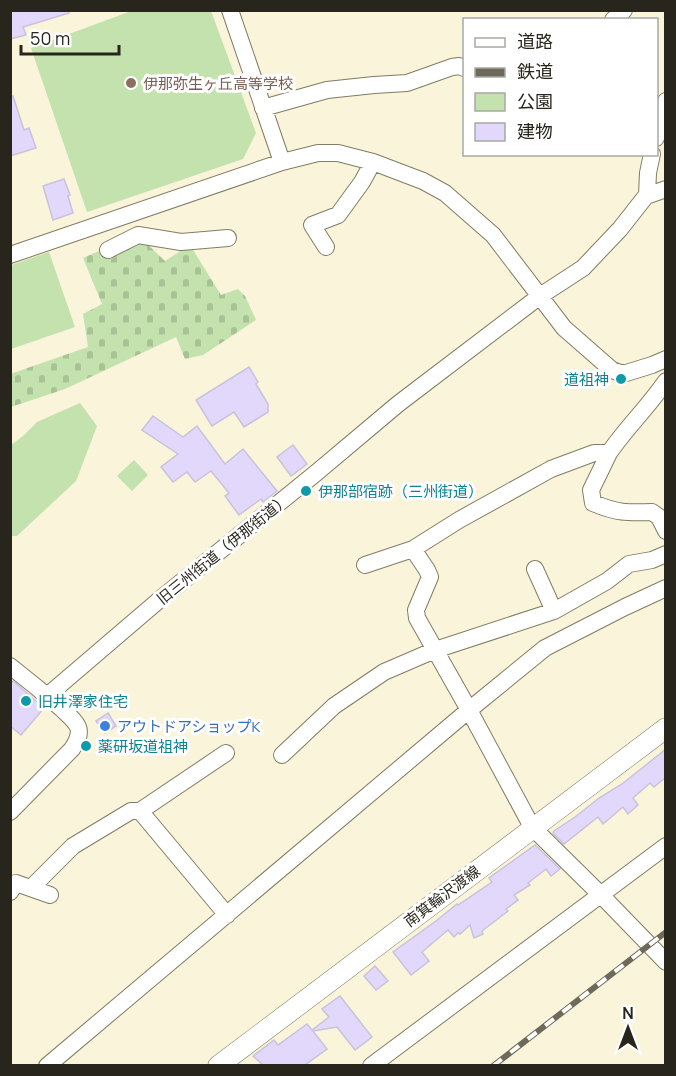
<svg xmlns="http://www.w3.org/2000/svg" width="676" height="1076" viewBox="0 0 676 1076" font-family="Manrope,'Noto Sans JP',sans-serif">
  <defs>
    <pattern id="cemetery-stones" width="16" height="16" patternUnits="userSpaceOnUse" patternTransform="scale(1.5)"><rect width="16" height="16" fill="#c3e2ae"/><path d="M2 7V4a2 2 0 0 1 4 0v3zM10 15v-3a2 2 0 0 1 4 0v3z" fill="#a8c295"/></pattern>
  </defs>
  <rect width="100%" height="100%" fill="#f9f4da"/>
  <path fill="url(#cemetery-stones)" d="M144,241L165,261L190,245L221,295L238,289L245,296L256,320L203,355L185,359L176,337L65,389L11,407L10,374L88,347L83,314L102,304L83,258L101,250L111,259L132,243L135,246Z"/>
  <path fill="#c3e2ae" d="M134,10L211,11L256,133L243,159L87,212L31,48Z
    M49,252L75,327L11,349V265Z
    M80,403L97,426L76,481L17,536H11V445L23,436L37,422Z
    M134,460L148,475L132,491L117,476Z"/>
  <path fill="#e1d8fc" stroke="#c9c2db" stroke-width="1.5" d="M10,10H68L69,13L23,27L26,35L10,39Z
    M10,96H13L24,130L29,128L36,148L10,156Z
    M64,179L70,195L68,196L73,213L53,220L43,186Z
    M249,367L258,382L256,384L268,404V412L244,427L234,412L212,426L196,400Z
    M153,416L183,437L197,426L225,464L243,449L277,491L263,502L261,499L239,515L225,496L229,493L211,471L195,482L187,472L173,482L161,467L178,454L142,430Z
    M293,445L307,464L291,476L277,457Z
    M13,681L44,708L21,735L10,726V684Z
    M108,713L116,726L105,733L96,721Z
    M666,749V777L654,787L650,783L633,798L638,805L628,814L623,807L603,824L598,817L564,844L553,833L554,831L575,817L599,798L622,784Z
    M535,845L560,869L551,876L546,869L528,883L530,885L514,895L518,900L506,909L508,911L482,931L483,934L474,938L470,925L460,934L458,933L454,937L448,930L422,952L429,961L411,975L393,952L436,921L457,904L458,905L492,882L489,878Z
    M375,966L388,981L376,990L364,976Z
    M340,996L372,1037L355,1050L337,1027L313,1031L327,1049L305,1065H263L253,1056L274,1040L278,1045L307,1024L312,1030L329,1017L322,1009Z"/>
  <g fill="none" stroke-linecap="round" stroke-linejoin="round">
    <defs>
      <path id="minor" d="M230,10L282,162
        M613,20L624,10
        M263,108L327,90L374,85L407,83L452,67L459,66L464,68
        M656,138L666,101
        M647,195L648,173L652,154
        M326,247L312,225L338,215L362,182L373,162
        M108,250L138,235L181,242L228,238
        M10,255L282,162L318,153H338L373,162L423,181L445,193L493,235L564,328L612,370L623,374L652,365L666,359
        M666,381C649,406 626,428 609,453H594L551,469L459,520L413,549L427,570L430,577L416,610L417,618L469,710L532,827L601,895L666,962
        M609,453L591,490L593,503C617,513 627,513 652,512L659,517L666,531
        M365,565L413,549
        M554,611L607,581L629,564L652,560L666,554
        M10,666C28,680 45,694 62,709C67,714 75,720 78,727C81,735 76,743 72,749L10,812
        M47,696L158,601L316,473L398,404L540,296L583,268L620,229L646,196L666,189
        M282,755L334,706L384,672L435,650L554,611L535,569
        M140,811L227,915
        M31,888L73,846L131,811H140L226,753
        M10,892L16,883L50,895
        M47,1066L469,710L545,648L625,607L666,588
        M371,1066L666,846"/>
      <path id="major" d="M218,1066L666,728"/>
    </defs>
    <use href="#minor" stroke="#817c64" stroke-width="18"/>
    <use href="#major" stroke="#817c64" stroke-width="21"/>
    <use href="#minor" stroke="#fff" stroke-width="16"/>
    <use href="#major" stroke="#fff" stroke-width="20"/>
    <defs>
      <path id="rail" d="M493,1066L666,932"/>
    </defs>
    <use href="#rail" stroke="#6d6a5b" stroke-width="6"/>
    <use href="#rail" stroke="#fff" stroke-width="4" stroke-dasharray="11" stroke-linecap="butt"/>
  </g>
  <circle fill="#8d6e63" stroke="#fff" stroke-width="2" cx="131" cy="83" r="6"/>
  <g fill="#0f9aa8" stroke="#fff" stroke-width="2">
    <circle cx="621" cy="379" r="6"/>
    <circle cx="306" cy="491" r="6"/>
    <circle cx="26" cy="701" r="6"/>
    <circle cx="86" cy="746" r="6"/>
  </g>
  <circle fill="#3f7fe0" stroke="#fff" stroke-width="2" cx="105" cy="726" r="6"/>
  <g text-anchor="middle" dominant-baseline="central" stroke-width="6" stroke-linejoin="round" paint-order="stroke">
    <g font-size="15" fill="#785e54" stroke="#fff" text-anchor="start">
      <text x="143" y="83">伊那弥生ヶ丘高等学校</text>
    </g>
    <g font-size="15" fill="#0d838f" stroke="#fff" text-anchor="start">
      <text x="609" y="379" text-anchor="end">道祖神</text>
      <text x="318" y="491">伊那部宿跡（三州街道）</text>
      <text x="38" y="701">旧井澤家住宅</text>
      <text x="98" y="746">薬研坂道祖神</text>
    </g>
    <g font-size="15" fill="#28261c" stroke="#fff">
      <text transform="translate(223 549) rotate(-39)">旧三州街道（伊那街道）</text>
      <text transform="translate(442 896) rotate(-37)">南箕輪沢渡線</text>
    </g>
    <g font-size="15" fill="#366cbe" stroke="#fff" text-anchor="start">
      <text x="117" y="726">アウトドアショップK</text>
    </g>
  </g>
  <rect width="676" height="1076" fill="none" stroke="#28261c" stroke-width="24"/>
  <rect x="463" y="18" width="195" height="138" fill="#ffffff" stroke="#a9a8a4" stroke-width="1.5"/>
  <rect x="475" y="38" width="30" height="9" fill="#ffffff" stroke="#a9a8a4" stroke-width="1.5"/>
  <text x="517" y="48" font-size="18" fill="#28261c">道路</text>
  <rect x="475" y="68" width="30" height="9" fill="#6d6a5b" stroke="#a9a8a4" stroke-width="1.5"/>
  <text x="517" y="78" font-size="18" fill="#28261c">鉄道</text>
  <rect x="475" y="93" width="30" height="18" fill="#c3e2ae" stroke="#a9a8a4" stroke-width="1.5"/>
  <text x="517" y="108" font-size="18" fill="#28261c">公園</text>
  <rect x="475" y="123" width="30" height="18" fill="#e1d8fc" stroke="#a9a8a4" stroke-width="1.5"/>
  <text x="517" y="138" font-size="18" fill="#28261c">建物</text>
  <g transform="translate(628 1028)" stroke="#ffffff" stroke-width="4.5" paint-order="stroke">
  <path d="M0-4.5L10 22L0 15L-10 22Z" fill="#28261c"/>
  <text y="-9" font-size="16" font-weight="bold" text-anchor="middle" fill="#28261c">N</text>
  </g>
  <path d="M21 45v9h98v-9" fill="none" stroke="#28261c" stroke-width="3"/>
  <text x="30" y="45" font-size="18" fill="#28261c" stroke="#ffffff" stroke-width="4.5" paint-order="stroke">50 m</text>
</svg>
